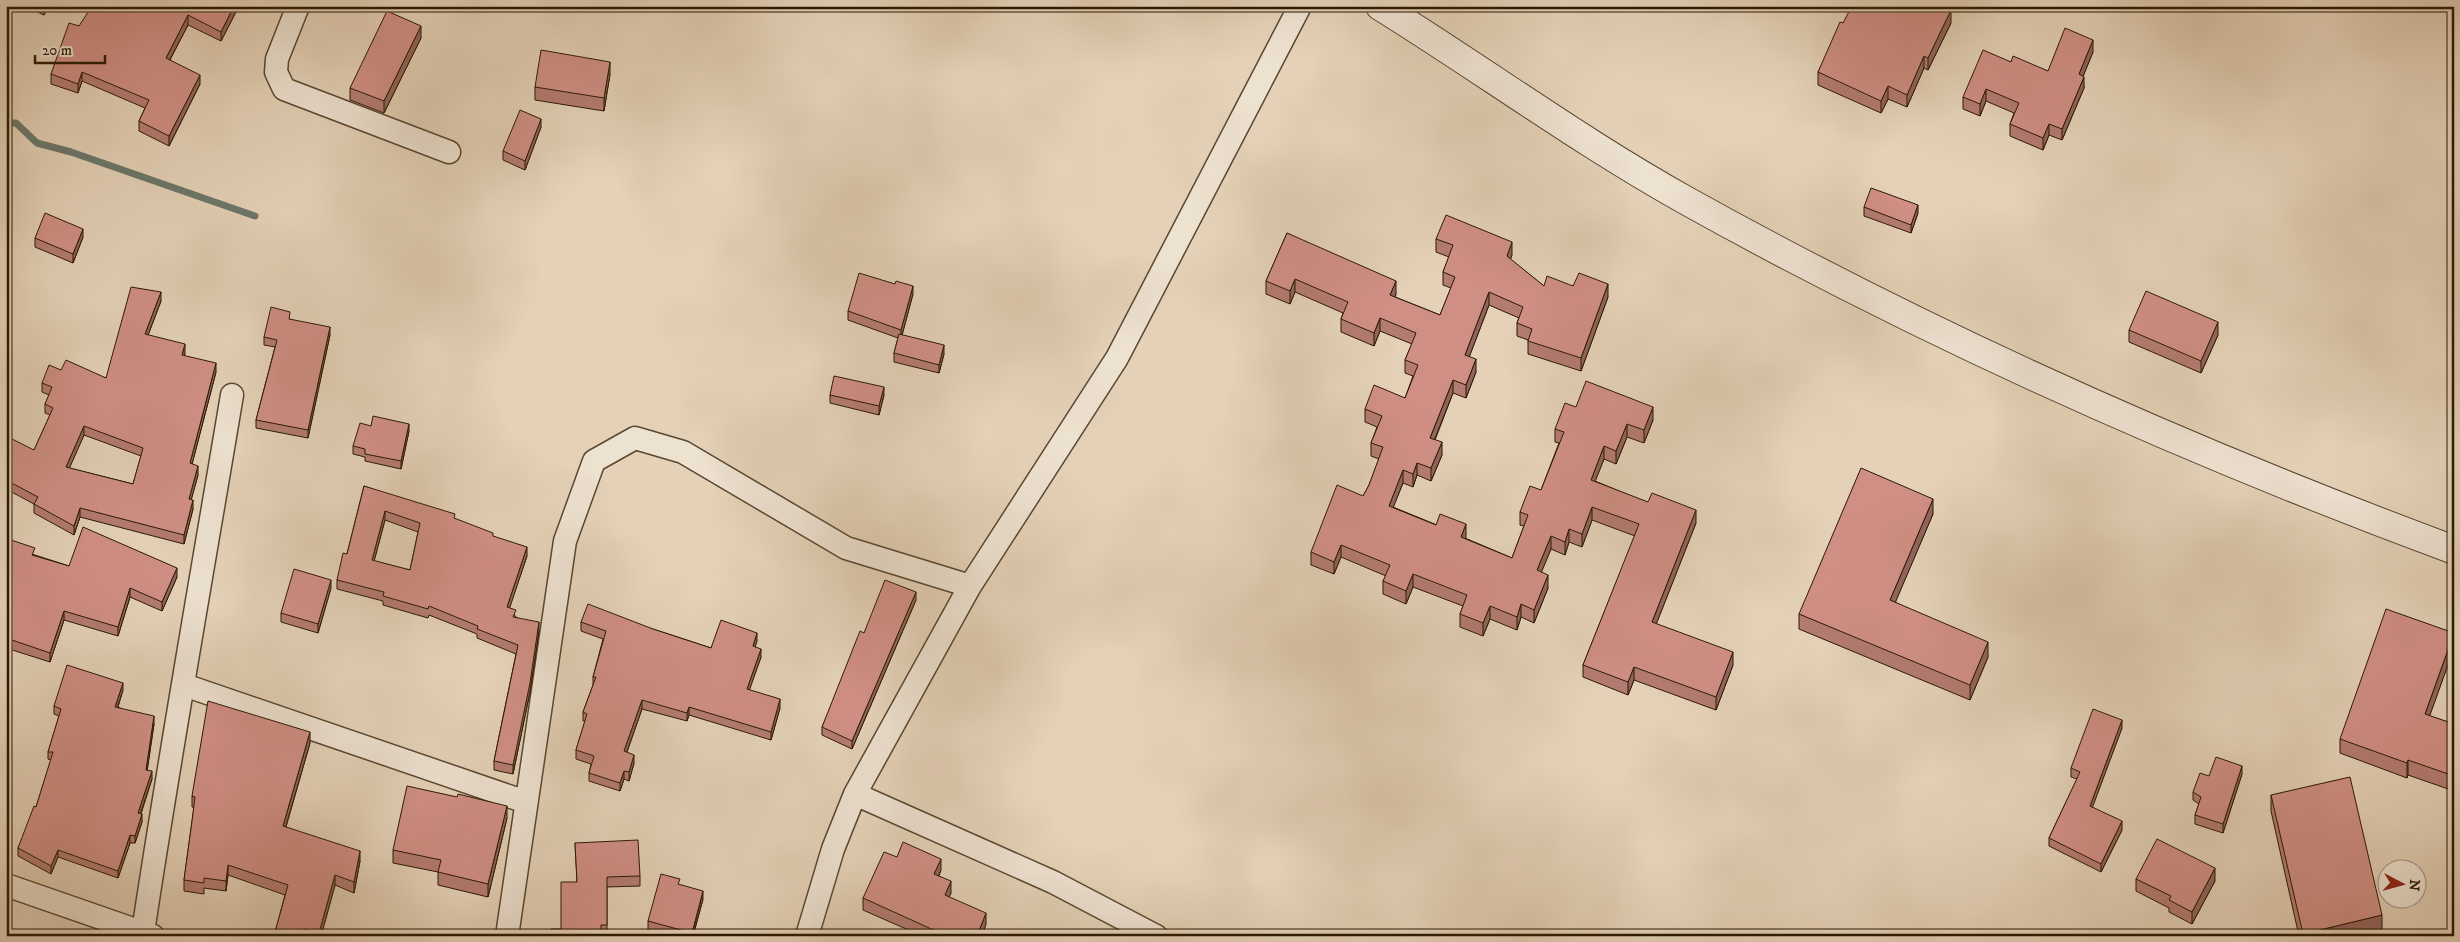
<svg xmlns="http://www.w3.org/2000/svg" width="2460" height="942" viewBox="0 0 2460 942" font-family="'IM FELL DW Pica',serif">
  <rect width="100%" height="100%" fill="#e4d1b7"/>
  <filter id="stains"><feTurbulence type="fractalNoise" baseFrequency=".004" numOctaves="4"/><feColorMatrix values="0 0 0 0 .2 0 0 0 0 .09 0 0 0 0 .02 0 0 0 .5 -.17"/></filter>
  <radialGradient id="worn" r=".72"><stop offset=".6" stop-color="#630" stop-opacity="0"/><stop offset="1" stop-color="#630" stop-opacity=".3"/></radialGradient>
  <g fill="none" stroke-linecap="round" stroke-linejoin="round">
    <path stroke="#6b786b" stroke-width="7" d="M6,123H16L37,143L71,152L255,216"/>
    <defs>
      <path id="minor" d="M298,6L277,59L276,72L284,89L449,152
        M184,685L526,802
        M855,794L1053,882L1156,936
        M6,885L153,936
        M143,932C170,753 202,574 232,395
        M507,936L565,541L594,461L635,438L683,452L846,548L970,586
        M807,936L833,849L855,794L970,586L1117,358L1300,6"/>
      <path id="tertiary" d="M1380,6C1483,70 1581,142 1687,201C1933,338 2190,452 2454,550"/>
    </defs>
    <use href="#minor" stroke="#594730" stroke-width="25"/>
    <use href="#tertiary" stroke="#594730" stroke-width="30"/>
    <use href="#minor" stroke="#ede1d0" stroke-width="22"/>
    <use href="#tertiary" stroke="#ede1d0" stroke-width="28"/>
  </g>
  <path fill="#b37b72" stroke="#2b1903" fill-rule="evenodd" d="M24,6H48L44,15Z
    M239,6L221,41L188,25L170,60L200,84L169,146L139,131V121L145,108L82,81L78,93L51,84V74L79,26Z
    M1843,23H1951L1928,70L1924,68L1907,107L1888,99L1881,113L1818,85V72Z
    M421,38L384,113L350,100V88Z
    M2093,52L2083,76L2084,88L2062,140L2049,135L2043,150L2010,136V124L2014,113L1986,101L1980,116L1963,109V97L2011,62L2048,71Z
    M610,74L604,111L535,100V87Z
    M541,127L525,170L503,160V151Z
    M1864,207L1918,213L1911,233L1864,216Z
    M1287,233L1396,294L1395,297L1440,315L1451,288L1443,285V272L1449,257L1436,252V239L1512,255L1510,259L1544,286H1573L1608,297L1581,371L1528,354V340L1517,336V323L1519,318L1489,305L1469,357L1476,372L1466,398L1453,393L1435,440L1442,455L1431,481L1417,475L1413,487L1403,483L1393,507L1466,537L1465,538L1512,558L1524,526L1520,525V512L1541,490L1559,443L1555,442V429L1576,407L1653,420L1644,443L1627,437L1616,464L1604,459L1595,481L1696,523L1656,624L1733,665L1716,710L1634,680L1628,695L1583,677V665L1635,536L1592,520L1582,547L1569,542L1565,555L1551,549L1541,572L1548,588L1534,623L1521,617L1517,630L1490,619L1483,636L1460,627V614L1463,606L1413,587L1406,604L1383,594V581L1386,576L1341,557L1334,574L1311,565V552L1363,496L1369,485L1379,459L1371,456V443L1377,427L1365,422V409L1405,398L1413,376L1405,373V360L1412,344L1380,331L1374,346L1341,332V319L1343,313L1295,292L1290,304L1266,294V281Z
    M83,237L73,263L35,247V238Z
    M913,294L902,335L944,354L939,373L894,362V353L898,338L848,320V311Z
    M161,301L148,335L185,353L184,356L216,372L192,464L198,475L191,500L193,509L184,544L80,517L74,535L34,513V504L6,489V450H34L50,415L45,413V404L49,395L42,392V383L61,370L106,378ZM84,435L141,456L133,484L69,468Z
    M290,319L330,335L308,438L256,428V420L275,347L264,345V337Z
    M2129,330L2218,335L2201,373L2129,342Z
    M830,395H884L879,415L830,403Z
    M371,426L409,431L401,469L365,461V457L353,454V446Z
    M364,486L455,519L493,536L527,556L509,608L516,617L539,631L530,692L513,774L494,770V761L516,654L477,638V634L429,615L428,618L383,605V601L337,589V580L347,554ZM385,520L418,532L410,570L374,561Z
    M1933,514L1895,602L1988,657L1970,700L1799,629V614Z
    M6,545L35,555L69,566L177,577L162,611L130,597L118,636L64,620L50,662L6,648Z
    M331,588L318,633L281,622V613Z
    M916,600L852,749L822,735V727L864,633Z
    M581,622L653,629L711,648L757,641L755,646L761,657L749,690L780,708L771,740L689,715L687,721L642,709L627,752L634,763L629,781L624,779L620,791L589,781V773L591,764L576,759V750L585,721H583V712L593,685V677L603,639L581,631Z
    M2454,648L2429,716L2454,724V791L2408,775L2407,778L2340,753V739Z
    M123,690L118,707L154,724L147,771L152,779L141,814L142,822L135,843H130L118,878L58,857L51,874L18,856V848L36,807L51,760L48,759V752L59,716L54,714V706Z
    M2122,728L2092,807L2122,830L2101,872L2049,846V838L2077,779L2071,777V768Z
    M310,743L286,827L360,861L354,893L335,885L321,936H274L285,895L228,875L226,891L204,888V894L184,891V880L194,807H192V796Z
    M2242,774L2223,833L2195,824V815L2199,804L2193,800V792L2209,776Z
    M2271,795L2382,931L2363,936H2299L2271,811Z
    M507,818L488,897L438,885V872L393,863V850Z
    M575,843L640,876V886L607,887V935H601L577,882Z
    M897,857L941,870L939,876L951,893L949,897L986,924L982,936H922L863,910V898Z
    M2136,879L2215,881L2192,924L2169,912V908L2136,891Z
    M680,885L703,899L693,936H670L648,930V921Z"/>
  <path fill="#92645d" stroke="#2b1903" d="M44,6H48L44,15Z
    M234,6H239L221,41V32Z
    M1951,10V23L1928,70V58Z
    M188,15V25L166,67V58Z
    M421,26V38L384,113V101Z
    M2093,40V52L2079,86V74Z
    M1924,56V68L1907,107V95Z
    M610,62V74L604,111V98Z
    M82,72V81L78,93V84Z
    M200,75V84L169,146V136Z
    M2084,77V88L2062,140V129Z
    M1888,86V99L1881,113V101Z
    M1986,89V101L1980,116V104Z
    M541,119V127L525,170V161Z
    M2049,124V135L2043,150V138Z
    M1918,205V213L1911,233V225Z
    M83,229V237L73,263V254Z
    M1512,242V255L1507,269V256Z
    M1295,279V292L1290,304V291Z
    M1396,281V294L1390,308V295Z
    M1608,284V297L1581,371V358Z
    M913,286V294L901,339V330Z
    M161,292V301L145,343V334Z
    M1489,292V305L1465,368V355Z
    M1380,318V331L1374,346V333Z
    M2218,322V335L2201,373V361Z
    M330,327V335L308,438V430Z
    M185,344V353L182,364V355Z
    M944,345V354L939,373V365Z
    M1476,359V372L1466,398V385Z
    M216,363V372L190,472V463Z
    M1453,380V393L1430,451V438Z
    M884,387V395L879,415V406Z
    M1653,407V420L1644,443V430Z
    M409,424V431L401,469V461Z
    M1627,424V437L1616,464V451Z
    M84,426V435L66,476V467Z
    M1442,442V455L1431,481V468Z
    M1604,446V459L1591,492V480Z
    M1417,463V475L1413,487V474Z
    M198,466V475L189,508V499Z
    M1403,470V483L1389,518V506Z
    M1933,499V514L1890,615V600Z
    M193,500V509L184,544V535Z
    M1592,507V520L1582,547V534Z
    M80,508V517L74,535V526Z
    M1696,510V523L1652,635V622Z
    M385,511V520L372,569V560Z
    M1466,524V537L1461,550V537Z
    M1569,529V542L1565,555V542Z
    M1551,536V549L1537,583V570Z
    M1341,545V557L1334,574V562Z
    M527,547V556L507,616V607Z
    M177,568V577L162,611V602Z
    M1413,574V587L1406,604V591Z
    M1548,575V588L1534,623V610Z
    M331,580V588L318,633V624Z
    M130,588V597L118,636V627Z
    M916,592V600L852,749V741Z
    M1521,604V617L1517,630V617Z
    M1490,606V619L1483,636V623Z
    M64,611V620L50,662V653Z
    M539,622V631L530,692L513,774V765Z
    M757,633V641L753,654V646Z
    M2454,633V648L2425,729V714Z
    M1988,642V657L1970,700V685Z
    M761,649V657L747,697V689Z
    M1733,652V665L1716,710V697Z
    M1634,667V680L1628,695V682Z
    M123,683V690L115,715V707Z
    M780,699V708L771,740V732Z
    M642,700V709L624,760V751Z
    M689,707V715L687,721V713Z
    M154,716V724L146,778V770Z
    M2122,720V728L2090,814V806Z
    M310,732V743L283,836V826Z
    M634,755V763L629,781V772Z
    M2408,760V775L2407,778V763Z
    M10,762V771L6,780V772Z
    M2242,766V774L2223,833V824Z
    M152,771V779L138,821V813Z
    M624,771V779L620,791V783Z
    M507,806V818L488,897V884Z
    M142,814V822L135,843V836Z
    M2122,821V830L2101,872V864Z
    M130,835V843L118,878V871Z
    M58,850V857L51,874V866Z
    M360,851V861L354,893V882Z
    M941,859V870L934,885V874Z
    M228,865V875L226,891V881Z
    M2215,868V881L2192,924V912Z
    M335,875V885L321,936H319V933Z
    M951,881V893L945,906V895Z
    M703,891V899L693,936H692Z
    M986,913V924L982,936H977Z
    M2382,915V931L2363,936H2303V934Z"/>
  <path fill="#d08f85" stroke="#2b1903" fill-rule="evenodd" d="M92,6H234L221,32L188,15L166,58L200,75L169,136L139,121L149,100L82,72L78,84L51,74L69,23L79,26Z
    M1852,6H1943L1951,10L1928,58L1924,56L1907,95L1888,86L1881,101L1818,72L1840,22L1843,23Z
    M387,11L421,26L384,101L350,88Z
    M2065,28L2093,40L2079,74L2084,77L2062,129L2049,124L2043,138L2010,124L2019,103L1986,89L1980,104L1963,97L1983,50L2011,62L2013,56L2048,71Z
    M541,50L610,62L604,98L535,87Z
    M520,110L541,119L525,161L503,151Z
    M1871,188L1918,205L1911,225L1864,207Z
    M45,213L83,229L73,254L35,238Z
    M1446,215L1512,242L1507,256L1544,286L1547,276L1573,286L1579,273L1608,284L1581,358L1528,341L1532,329L1517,323L1523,307L1489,292L1465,355L1476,359L1466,385L1453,380L1430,438L1442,442L1431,468L1417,463L1413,474L1403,470L1389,506L1436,525L1440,514L1466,524L1461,537L1512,558L1528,515L1520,512L1530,486L1541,490L1564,432L1555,429L1565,403L1576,407L1586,381L1653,407L1644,430L1627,424L1616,451L1604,446L1591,480L1648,502L1652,493L1696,510L1652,622L1733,652L1716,697L1634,667L1628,682L1583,665L1639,524L1592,507L1582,534L1569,529L1565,542L1551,536L1537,570L1548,575L1534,610L1521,604L1517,617L1490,606L1483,623L1460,614L1467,595L1413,574L1406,591L1383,581L1390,565L1341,545L1334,562L1311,552L1337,485L1363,496L1369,485L1383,447L1371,443L1382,416L1365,409L1374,385L1405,398L1418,365L1405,360L1416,333L1380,318L1374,333L1341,319L1348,302L1295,279L1290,291L1266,281L1287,233L1396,281L1390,295L1440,315L1455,277L1443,272L1453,245L1436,239Z
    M859,273L895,284L896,281L913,286L901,330L848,311Z
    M131,287L161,292L145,334L185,344L182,355L216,363L190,463L198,466L189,499L193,500L184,535L80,508L74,526L34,504L38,497L6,480V450L12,439L34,450L53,408L45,404L52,387L42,383L49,365L61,370L66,360L106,378ZM84,426L143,448L133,484L66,467Z
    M2146,291L2218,322L2201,361L2129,330Z
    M271,307L290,312L289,319L330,327L308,430L256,420L277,340L264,337Z
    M899,334L944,345L939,365L894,353Z
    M834,376L884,387L879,406L830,395Z
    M373,416L409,424L401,461L365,454V449L353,446L360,423L371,426Z
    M1861,468L1933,499L1890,600L1988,642L1970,685L1799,614Z
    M364,486L455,514L454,518L493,533V536L527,547L507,607L516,610L513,617L539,622L530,683L513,765L494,761L518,645L477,629L478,626L429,606L428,609L383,596L384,592L337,580L343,553L347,554ZM385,511L420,523L410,570L372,560Z
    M83,527L177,568L162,602L130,588L118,627L64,611L50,653L6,638V545L8,539L35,548L32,555L69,566Z
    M294,569L331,580L318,624L281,613Z
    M885,580L916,592L852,741L822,727L860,631L864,633Z
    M588,604L653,629L711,648L721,620L757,633L753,646L761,649L747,689L780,699L771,732L689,707L687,713L642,700L624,751L634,755L629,772L624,771L620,783L589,773L594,756L576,750L587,714L583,712L596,677H593L606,631L581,622Z
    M2386,609L2454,633L2425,714L2454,724V776L2408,760L2407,763L2340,739Z
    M67,665L123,683L115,707L154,716L146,770L152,771L138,813L142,814L135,836L130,835L118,871L58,850L51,866L18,848L34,806L36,807L53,752H48L61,709L54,706Z
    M208,701L310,732L283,826L360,851L354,882L335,875L319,933L304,929L302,936H274L288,885L228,865L226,881L204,878V883L184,880L192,821L195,797L192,796Z
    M2093,709L2122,720L2090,806L2122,821L2101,864L2049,838L2080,772L2071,768Z
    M2216,757L2242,766L2223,824L2195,815L2201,797L2193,792L2200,773L2209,776Z
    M6,761L10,762L6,772Z
    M2350,777L2382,915L2303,934L2271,795Z
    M407,786L457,797L458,794L507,806L488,884L438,872L441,860L393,850Z
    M2157,839L2215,868L2192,912L2169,900L2171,896L2136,879Z
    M638,840L640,876L607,877V925H601V936H550L551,929H561V882H577L575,843Z
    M903,842L941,859L934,874L951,881L945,895L986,913L977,936H937L938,932L863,898L884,852L897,857Z
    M661,874L680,879L678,884L703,891L692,933L648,921Z
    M432,932L442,936H430Z"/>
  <rect width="2460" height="942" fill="none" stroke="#e4d1b7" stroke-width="25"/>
  <rect x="8" y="8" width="2445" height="927" fill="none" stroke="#2b1903" stroke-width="2.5"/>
  <rect x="12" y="12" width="2435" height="917" fill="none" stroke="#2b1903"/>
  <g transform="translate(2402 884) rotate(96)"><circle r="24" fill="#ede1d0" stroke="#9f917e"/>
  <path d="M0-4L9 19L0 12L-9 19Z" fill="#8f2418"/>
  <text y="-8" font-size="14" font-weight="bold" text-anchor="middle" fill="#2b1903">N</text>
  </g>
  <path d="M35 55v8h70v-8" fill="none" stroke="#2b1903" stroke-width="2.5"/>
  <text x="42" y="55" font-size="15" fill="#2b1903" stroke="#ede1d0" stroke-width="4" paint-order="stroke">20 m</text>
  <rect width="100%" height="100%" filter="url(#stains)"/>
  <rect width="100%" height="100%" fill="url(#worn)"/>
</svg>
